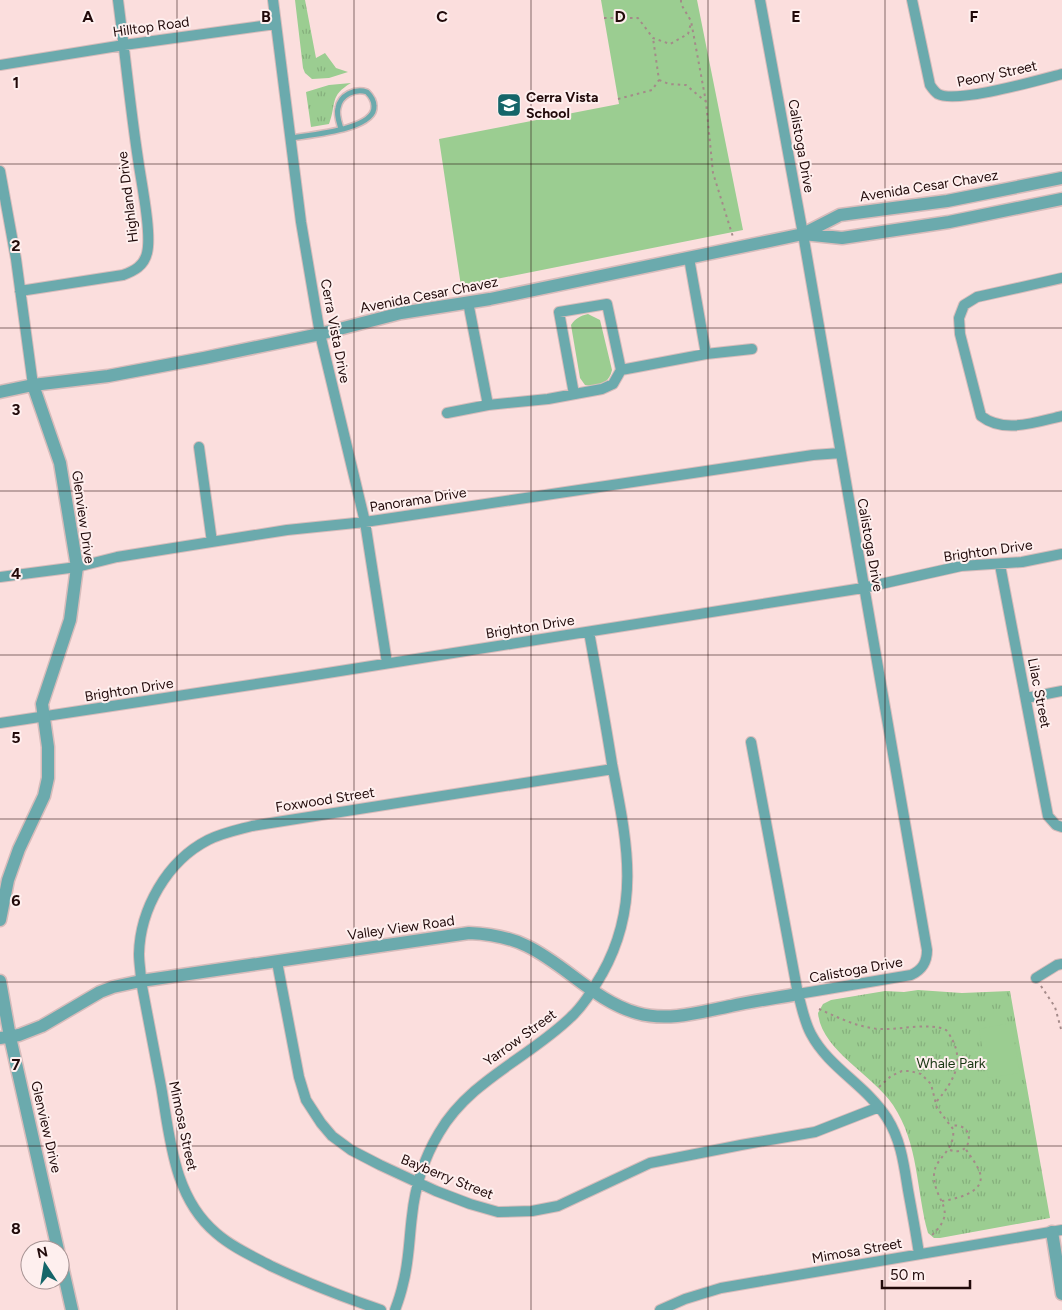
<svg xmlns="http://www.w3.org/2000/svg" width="1062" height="1310" viewBox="0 0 1062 1310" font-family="Figtree,sans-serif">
  <defs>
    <pattern id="grass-tufts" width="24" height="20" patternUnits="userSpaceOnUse" patternTransform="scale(1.25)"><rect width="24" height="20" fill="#9bcd91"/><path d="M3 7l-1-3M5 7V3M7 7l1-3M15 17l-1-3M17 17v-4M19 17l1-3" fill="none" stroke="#85af7c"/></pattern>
  </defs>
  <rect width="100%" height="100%" fill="#fbdedd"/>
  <path fill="url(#grass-tufts)" d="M295,0H305L316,58L325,53L336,68L348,72L329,78L312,79L305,73L303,68Z
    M351,83C329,96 337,103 329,124L311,127L306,92L329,85Z
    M918,990L962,993L1010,991L1050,1218L940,1238H934L928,1233C916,1190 919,1144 893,1105C873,1075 821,1050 818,1013L823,1004L831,1000L885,991L904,992Z"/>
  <path fill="#9bcd91" d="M601,0H697L743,230L461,286L439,139L619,104Z
    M588,314L600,320L612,370C609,384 598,387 585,385L580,378L571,325C576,318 580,316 588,314Z
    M1011,1023L1020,1073L988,1078L979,1029Z"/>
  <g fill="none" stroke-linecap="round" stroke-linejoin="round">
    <defs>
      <path id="service" d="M291,138C308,135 376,130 374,106C374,100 371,96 367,92C355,88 340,95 338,108C336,114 339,122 341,129"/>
      <path id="minor" d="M273,0L301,222L320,334L365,522L387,663
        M760,0L803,234L927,950C927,963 922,970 911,975L798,994
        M912,0L930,85C932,88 935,92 938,94C956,104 1039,80 1062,74
        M0,65L124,45L276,24
        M0,171L16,259L33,385
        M689,258L706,354
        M1062,278L977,297L964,305L959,318L960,334L981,416C1004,434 1036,422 1062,416
        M20,291L123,275C134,271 144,266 147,253C152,233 141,181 138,159C130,106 125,53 118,0
        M468,302L488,405
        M574,394L559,312L607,304L621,370
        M447,413L488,405L548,399L602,389L613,384L621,370L706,354L752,349
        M199,447L212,542
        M1000,565L1048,816L1056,825L1062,827
        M0,577L77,567L117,557L287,530L365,522L813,455L841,453
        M1026,698L1062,691
        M0,723L296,678L863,588L961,566L1022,562L1062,554
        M751,742L798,994C802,1007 804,1021 811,1034C829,1068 866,1085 887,1118C901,1140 904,1165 908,1190C912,1212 916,1233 919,1254
        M277,962L299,1077L306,1100L321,1123L332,1136L351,1150L380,1165L436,1191L470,1204L498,1212L532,1211L558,1206L650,1163L741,1145L815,1132L879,1107
        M1036,978L1057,965L1062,964
        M381,1310C343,1297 307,1283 271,1266C252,1256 232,1247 216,1233C173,1197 170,1137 161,1086C154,1051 148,1016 141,981C141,973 139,963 139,954C140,909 167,861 208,840C222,833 237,830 252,826L613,769
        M395,1310C398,1302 401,1293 403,1284C409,1262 409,1239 412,1216C415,1187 424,1158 439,1133C470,1080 529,1058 571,1017C584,1005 593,989 602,974C642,903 626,838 612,764C605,720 597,676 589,632
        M660,1310L685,1299L721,1288L1062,1230"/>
      <path id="tertiary" d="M803,234L842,238L949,222L1062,199
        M0,392L33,385L108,376L204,358L320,334L401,313L490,299L803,234L840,215L947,201L1062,178
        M0,920L8,880L19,849L44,796L48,778V747L42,704L70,620L77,567L60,463L33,385
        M0,981L10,1037L58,1250
        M0,1038L19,1035L42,1026L100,992L113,987L141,981L469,933C489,934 509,937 527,946C566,965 595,1001 637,1013C668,1022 701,1012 731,1006C753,1001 776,998 798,994
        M1052,1232L1062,1294
        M60,1257L72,1310"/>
    </defs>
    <use href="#service" stroke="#d8bcbb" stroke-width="8"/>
    <use href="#minor" stroke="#d8bcbb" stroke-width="12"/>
    <use href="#tertiary" stroke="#d8bcbb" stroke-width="15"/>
    <path stroke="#a48a89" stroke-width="2" stroke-dasharray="2.5 4" stroke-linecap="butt" d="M681,0V4L691,21L706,102L713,173L733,237
      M604,18H638L653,38L670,44L688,34L691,23
      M659,80L669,84L686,85L705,101
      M618,99L652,90L659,80L653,38
      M1041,986L1055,1007L1061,1029H1062
      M819,1009C839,1018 859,1028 881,1029C900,1030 930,1022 946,1030C967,1057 956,1079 936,1102
      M879,1087L891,1076L902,1071H910L921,1074L931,1084L937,1108L953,1129C956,1151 934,1158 934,1175C934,1203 960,1209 931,1236
      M950,1150C974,1158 976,1121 951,1126
      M942,1201C955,1199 986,1193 980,1173C977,1164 970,1156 965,1148"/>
    <use href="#service" stroke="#6baaad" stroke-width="5"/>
    <use href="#minor" stroke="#6baaad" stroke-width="10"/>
    <use href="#tertiary" stroke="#6baaad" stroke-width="12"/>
  </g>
  <path fill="none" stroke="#210a0a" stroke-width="1" stroke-opacity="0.55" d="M177,0V1310M354,0V1310M531,0V1310M708,0V1310M885,0V1310M0,164H1062M0,328H1062M0,491H1062M0,655H1062M0,819H1062M0,982H1062M0,1146H1062"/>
  <defs>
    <symbol id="school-square" viewBox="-11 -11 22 22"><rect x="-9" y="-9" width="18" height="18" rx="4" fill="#156569" stroke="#feefee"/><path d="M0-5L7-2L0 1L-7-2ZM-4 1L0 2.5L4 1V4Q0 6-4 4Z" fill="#fff"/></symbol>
  </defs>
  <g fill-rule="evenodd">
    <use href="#school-square" x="495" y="91" width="28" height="28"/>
  </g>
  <g text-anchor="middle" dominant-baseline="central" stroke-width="4" stroke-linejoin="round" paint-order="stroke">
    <g font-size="14" fill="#210a0a" stroke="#feefee">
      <text transform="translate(151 27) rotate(-8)">Hilltop Road</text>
      <text transform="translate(997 74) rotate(-12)">Peony Street</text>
      <text transform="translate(801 146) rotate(80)">Calistoga Drive</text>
      <text transform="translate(929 186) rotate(-9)">Avenida Cesar Chavez</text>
      <text transform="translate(128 197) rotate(-97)">Highland Drive</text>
      <text transform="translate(429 295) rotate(-11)">Avenida Cesar Chavez</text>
      <text transform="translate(335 331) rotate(79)">Cerra Vista Drive</text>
      <text transform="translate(418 500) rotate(-9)">Panorama Drive</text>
      <text transform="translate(83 517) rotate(82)">Glenview Drive</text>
      <text transform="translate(870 545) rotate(80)">Calistoga Drive</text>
      <text transform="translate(988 551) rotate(-8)">Brighton Drive</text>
      <text transform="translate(530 627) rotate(-9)">Brighton Drive</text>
      <text transform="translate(129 690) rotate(-9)">Brighton Drive</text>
      <text transform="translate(1039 693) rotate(79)">Lilac Street</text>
      <text transform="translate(325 800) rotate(-9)">Foxwood Street</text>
      <text transform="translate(401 928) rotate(-8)">Valley View Road</text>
      <text transform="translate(856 970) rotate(-10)">Calistoga Drive</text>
      <text transform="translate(520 1038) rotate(-36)">Yarrow Street</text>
      <text transform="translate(183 1126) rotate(78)">Mimosa Street</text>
      <text transform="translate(46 1127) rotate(77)">Glenview Drive</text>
      <text transform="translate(447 1177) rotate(22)">Bayberry Street</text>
      <text transform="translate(857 1251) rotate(-10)">Mimosa Street</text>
    </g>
    <g font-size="14" font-weight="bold" fill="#210a0a" stroke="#feefee" text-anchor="start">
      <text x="526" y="97">Cerra Vista<tspan x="526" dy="16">School</tspan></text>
    </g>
    <g font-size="14" fill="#1a3713" stroke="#feefee">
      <text x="951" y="1063">Whale Park</text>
    </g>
  </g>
  <g font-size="16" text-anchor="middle" font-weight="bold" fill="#210a0a" stroke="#feefee" stroke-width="4" stroke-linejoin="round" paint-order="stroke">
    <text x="88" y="22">A</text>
    <text x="266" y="22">B</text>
    <text x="442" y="22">C</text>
    <text x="620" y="22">D</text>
    <text x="796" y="22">E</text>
    <text x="974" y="22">F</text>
    <text x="16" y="88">1</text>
    <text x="16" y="251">2</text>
    <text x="16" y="415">3</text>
    <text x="16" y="579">4</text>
    <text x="16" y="743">5</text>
    <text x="16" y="906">6</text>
    <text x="16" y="1070">7</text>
    <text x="16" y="1234">8</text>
  </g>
  <g transform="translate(45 1265) rotate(348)"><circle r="24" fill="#feefee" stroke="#a69393"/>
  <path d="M0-4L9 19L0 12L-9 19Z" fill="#156569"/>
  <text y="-8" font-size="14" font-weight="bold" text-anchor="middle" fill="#210a0a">N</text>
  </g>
  <path d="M882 1280v8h88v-8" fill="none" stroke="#210a0a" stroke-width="2.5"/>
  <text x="890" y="1280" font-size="15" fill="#210a0a" stroke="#feefee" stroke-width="4" paint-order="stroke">50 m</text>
</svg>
